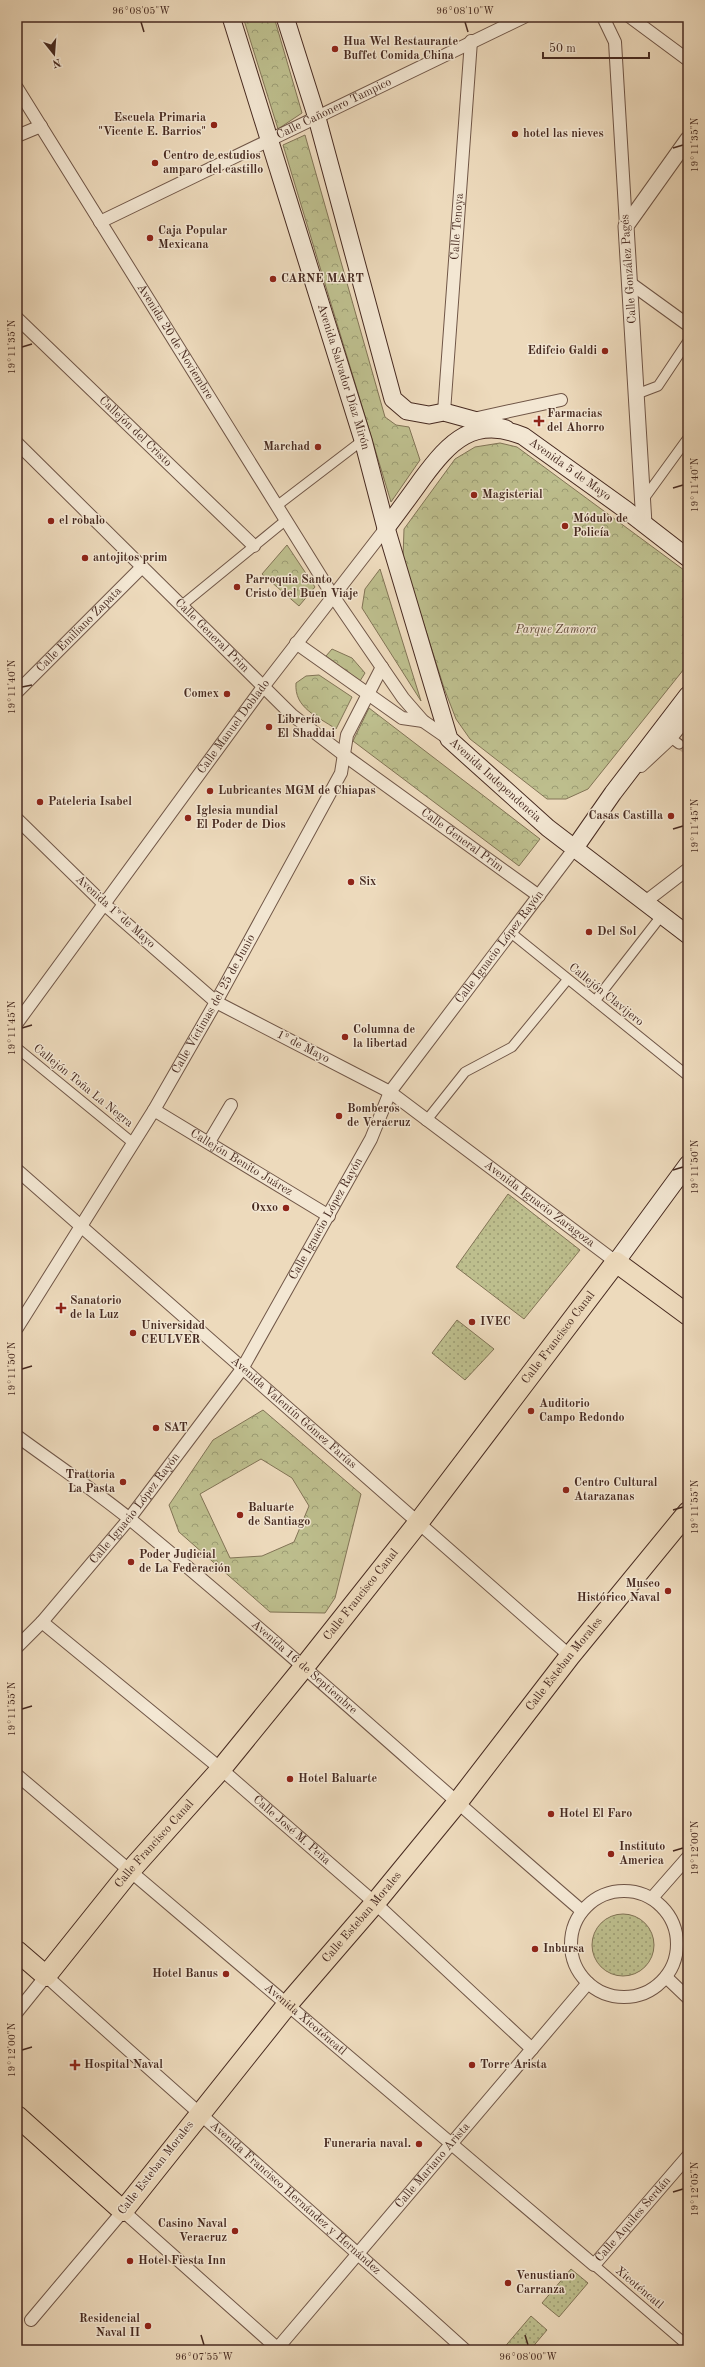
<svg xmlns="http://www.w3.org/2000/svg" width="705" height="2367" viewBox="0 0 705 2367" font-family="'Old Standard TT',serif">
  <defs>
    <pattern id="grass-dots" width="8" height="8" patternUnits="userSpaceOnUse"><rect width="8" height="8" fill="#bdbe8d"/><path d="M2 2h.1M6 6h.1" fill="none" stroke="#9b9b73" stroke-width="1.8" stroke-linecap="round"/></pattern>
    <pattern id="forest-crowns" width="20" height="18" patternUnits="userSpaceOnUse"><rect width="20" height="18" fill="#bdbe8d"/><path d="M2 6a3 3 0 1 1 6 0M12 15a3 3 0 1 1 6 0" fill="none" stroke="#9b9b73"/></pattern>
  </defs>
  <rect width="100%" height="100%" fill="#eddabc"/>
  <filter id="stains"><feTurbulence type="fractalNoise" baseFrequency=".005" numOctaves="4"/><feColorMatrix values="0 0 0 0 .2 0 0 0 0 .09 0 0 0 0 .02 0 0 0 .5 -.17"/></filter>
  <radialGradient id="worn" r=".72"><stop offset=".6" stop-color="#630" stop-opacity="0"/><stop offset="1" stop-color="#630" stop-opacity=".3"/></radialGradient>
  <path fill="url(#grass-dots)" stroke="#827456" d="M508,1194L580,1250L524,1319L456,1267Z
    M457,1320L494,1349L465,1380L432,1353Z
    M592 1945a31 31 0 1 1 62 0a31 31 0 1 1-62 0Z
    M571,2269L588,2283L559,2317L542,2303Z
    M531,2316L547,2330L530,2350H502Z"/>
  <path fill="url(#forest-crowns)" stroke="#827456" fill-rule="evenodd" d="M243,17H274L302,113L278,129Z
    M305,135L385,417L396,425L409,427L420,460L391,502L283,145Z
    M500,443L517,447L688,573V664L588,789L566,799H547L470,739L456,719L444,688L403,558L404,529L455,459L475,447Z
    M287,545L315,587L299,606L262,574Z
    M380,569L421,701L362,608L365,589Z
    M332,649L352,658L365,673L360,681L326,656Z
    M319,675L352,697L336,729C317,716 294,708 296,683L306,676Z
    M369,708L540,839L519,866L353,741Z
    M263,1410L361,1494L335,1598L325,1613L270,1612L179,1532L169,1505L213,1440ZM261,1459L292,1478L309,1506L294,1542L262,1556L230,1558L200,1494Z"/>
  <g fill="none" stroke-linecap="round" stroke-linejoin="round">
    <path stroke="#ccb79d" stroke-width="9" stroke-dasharray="9 4.5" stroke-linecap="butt" d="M679,744L688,751"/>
    <defs>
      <path id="pedestrian" d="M637,394L658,386L688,341
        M643,500L688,438
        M278,505L363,440
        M181,606L286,520
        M671,738L679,744
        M510,932L688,1076
        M595,1001L662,915
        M17,1048L133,1143
        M426,1121L465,1072L512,1047L568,979
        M594,2265L688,2346"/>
      <g id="minor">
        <path d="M603,17L615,42L626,226"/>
        <path d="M630,17L688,60"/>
        <path id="s1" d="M17,88L333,596L403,698L423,721L449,739"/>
        <path d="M17,136L41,126"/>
        <path id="s2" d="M100,222L524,17"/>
        <path d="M630,283L688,325"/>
        <path id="s3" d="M17,318L254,546"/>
        <path id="s4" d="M444,412L471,41"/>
        <path d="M473,419L561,400"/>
        <path id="s5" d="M17,443L292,715L344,755L539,896"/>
        <path d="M296,643L402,718L423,721"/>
        <path id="s6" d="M17,692L142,567"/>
        <path d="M641,766L671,738L688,717"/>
        <path id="s7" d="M17,819L104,904L216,1002L390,1092L616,1262"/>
        <path d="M645,902L688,869"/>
        <path id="s8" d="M17,1023L263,687L386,528"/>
        <path id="s9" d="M154,1110L329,1216"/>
        <path d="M209,1142L231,1105"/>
        <path id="s10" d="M17,1170L570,1656"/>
        <path id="s11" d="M17,1328L154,1110L216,1002L341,773L347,735L382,667"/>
        <path id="s12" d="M17,1436C55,1464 94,1490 131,1520C284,1646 431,1781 582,1911"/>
        <path id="s13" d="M42,1622L221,1769L375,1903L532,2049"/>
        <path id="s14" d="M17,1647L42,1622L129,1519L242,1369L371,1139L390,1092L574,849"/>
        <path id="s15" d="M17,1775L594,2265L688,2156"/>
        <circle cx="624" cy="1944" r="53"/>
        <path d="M652,1898L688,1857"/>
        <path d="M666,1977L688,1998"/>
        <path id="s16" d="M17,2012L46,1976C185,2102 326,2224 465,2350"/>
        <path d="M31,2320L123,2211L277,2348"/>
        <path id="s17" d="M276,2350L588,1983"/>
      </g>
      <path id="tertiary" d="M644,524L626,226L688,139"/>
      <g id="secondary">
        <path id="s18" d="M231,17L363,440L386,528L449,739L548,828L688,935"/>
        <path d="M285,17L317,118L393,399L407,411L429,415L444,412L506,429"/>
        <path id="s19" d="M386,528C398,512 410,496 422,479C450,441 474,416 523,436L626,510L688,558"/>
        <path d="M574,849L613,793L688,695"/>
        <path d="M616,1262L688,1164"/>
      </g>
      <g id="primary">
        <path id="s20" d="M17,1951L46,1976L130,1871L221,1769L304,1667L418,1523L616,1262L688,1315"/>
        <path id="s21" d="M17,2116L123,2211L287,2005L375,1903L457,1803L570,1656L688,1512"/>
      </g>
    </defs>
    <use href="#pedestrian" stroke="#705647" stroke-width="11"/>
    <use href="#minor" stroke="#705647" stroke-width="14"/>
    <use href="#tertiary" stroke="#705647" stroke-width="17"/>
    <use href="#secondary" stroke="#472a20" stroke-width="19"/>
    <use href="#primary" stroke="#472a20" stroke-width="22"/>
    <use href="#pedestrian" stroke="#f3e7d3" stroke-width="9"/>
    <use href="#minor" stroke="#f3e7d3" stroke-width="12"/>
    <use href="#tertiary" stroke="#f3e7d3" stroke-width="15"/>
    <use href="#secondary" stroke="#f3e7d3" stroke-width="17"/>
    <use href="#primary" stroke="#eddabc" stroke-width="20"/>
  </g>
  <path fill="none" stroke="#472a20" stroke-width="1.5" d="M141,22L144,32M465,22L468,32M673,148L683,145M22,347L32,344M673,488L683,485M22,687L32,685M673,829L683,826M22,1028L32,1025M673,1170L683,1167M22,1369L32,1366M673,1510L683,1507M22,1709L32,1706M673,1851L683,1848M22,2050L32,2047M673,2192L683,2189M201,2335L204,2345M525,2335L528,2345"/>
  <g fill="#8f2418" stroke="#f3e7d3" stroke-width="1.5">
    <circle cx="335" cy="49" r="4"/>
    <circle cx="214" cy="125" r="4"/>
    <circle cx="515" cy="134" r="4"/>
    <circle cx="155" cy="163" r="4"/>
    <circle cx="150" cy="238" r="4"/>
    <circle cx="273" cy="279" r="4"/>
    <circle cx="605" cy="351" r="4"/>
    <path d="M537 415h4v4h4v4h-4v4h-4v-4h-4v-4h4z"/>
    <circle cx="318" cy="447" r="4"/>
    <circle cx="474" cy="495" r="4"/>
    <circle cx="51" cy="521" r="4"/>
    <circle cx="565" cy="526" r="4"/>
    <circle cx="85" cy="558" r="4"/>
    <circle cx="237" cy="587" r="4"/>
    <circle cx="227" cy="694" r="4"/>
    <circle cx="269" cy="727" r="4"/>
    <circle cx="210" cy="791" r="4"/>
    <circle cx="40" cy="802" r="4"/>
    <circle cx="671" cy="816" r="4"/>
    <circle cx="188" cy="818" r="4"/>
    <circle cx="351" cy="882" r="4"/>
    <circle cx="589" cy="932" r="4"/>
    <circle cx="345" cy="1037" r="4"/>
    <circle cx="339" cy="1116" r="4"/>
    <circle cx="286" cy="1208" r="4"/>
    <path d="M59 1302h4v4h4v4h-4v4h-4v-4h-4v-4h4z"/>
    <circle cx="472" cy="1322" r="4"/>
    <circle cx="133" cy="1333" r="4"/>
    <circle cx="531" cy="1411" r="4"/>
    <circle cx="156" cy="1428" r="4"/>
    <circle cx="123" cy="1482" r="4"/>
    <circle cx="566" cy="1490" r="4"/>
    <circle cx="240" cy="1515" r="4"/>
    <circle cx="131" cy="1562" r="4"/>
    <circle cx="668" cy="1591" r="4"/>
    <circle cx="290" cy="1779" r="4"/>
    <circle cx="551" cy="1814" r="4"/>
    <circle cx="611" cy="1854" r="4"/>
    <circle cx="535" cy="1949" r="4"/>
    <circle cx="226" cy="1974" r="4"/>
    <path d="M73 2059h4v4h4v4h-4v4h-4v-4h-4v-4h4z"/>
    <circle cx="472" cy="2065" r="4"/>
    <circle cx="419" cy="2144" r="4"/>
    <circle cx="235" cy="2231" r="4"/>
    <circle cx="130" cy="2261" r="4"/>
    <circle cx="508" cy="2283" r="4"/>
    <circle cx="148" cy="2326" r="4"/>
  </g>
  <g text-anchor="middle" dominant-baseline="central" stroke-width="3" stroke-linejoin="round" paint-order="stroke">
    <g font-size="12" font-weight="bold" fill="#472a20" stroke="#f3e7d3" text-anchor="start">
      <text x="343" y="42">Hua Wel Restaurante<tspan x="343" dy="14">Buffet Comida China</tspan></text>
      <text x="206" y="118" text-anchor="end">Escuela Primaria<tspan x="206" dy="14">"Vicente E. Barrios"</tspan></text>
      <text x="523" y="134">hotel las nieves</text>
      <text x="163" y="156">Centro de estudios<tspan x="163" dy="14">amparo del castillo</tspan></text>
      <text x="158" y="231">Caja Popular<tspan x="158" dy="14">Mexicana</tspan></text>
      <text x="281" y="279">CARNE MART</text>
      <text x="597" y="351" text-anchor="end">Edifcio Galdi</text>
      <text x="547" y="414">Farmacias<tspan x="547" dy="14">del Ahorro</tspan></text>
      <text x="310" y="447" text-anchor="end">Marchad</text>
      <text x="482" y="495">Magisterial</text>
      <text x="573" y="519">Módulo de<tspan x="573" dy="14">Policía</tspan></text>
      <text x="59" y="521">el robalo</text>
      <text x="93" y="558">antojitos prim</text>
      <text x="245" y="580">Parroquia Santo<tspan x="245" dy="14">Cristo del Buen Viaje</tspan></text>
      <text x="219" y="694" text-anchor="end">Comex</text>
      <text x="277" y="720">Librería<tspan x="277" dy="14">El Shaddai</tspan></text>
      <text x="218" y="791">Lubricantes MGM de Chiapas</text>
      <text x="48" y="802">Pateleria Isabel</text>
      <text x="196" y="811">Iglesia mundial<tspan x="196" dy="14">El Poder de Dios</tspan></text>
      <text x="663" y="816" text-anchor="end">Casas Castilla</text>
      <text x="359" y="882">Six</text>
      <text x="597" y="932">Del Sol</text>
      <text x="353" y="1030">Columna de<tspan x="353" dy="14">la libertad</tspan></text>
      <text x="347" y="1109">Bomberos<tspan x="347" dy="14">de Veracruz</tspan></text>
      <text x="278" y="1208" text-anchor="end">Oxxo</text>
      <text x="70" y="1301">Sanatorio<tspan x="70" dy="14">de la Luz</tspan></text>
      <text x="480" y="1322">IVEC</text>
      <text x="141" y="1326">Universidad<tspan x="141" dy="14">CEULVER</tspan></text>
      <text x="539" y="1404">Auditorio<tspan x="539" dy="14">Campo Redondo</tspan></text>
      <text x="164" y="1428">SAT</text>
      <text x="115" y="1475" text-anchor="end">Trattoria<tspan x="115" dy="14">La Pasta</tspan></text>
      <text x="574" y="1483">Centro Cultural<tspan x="574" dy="14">Atarazanas</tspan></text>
      <text x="248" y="1508">Baluarte<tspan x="248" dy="14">de Santiago</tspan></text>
      <text x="139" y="1555">Poder Judicial<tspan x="139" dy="14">de La Federación</tspan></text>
      <text x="660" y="1584" text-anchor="end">Museo<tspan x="660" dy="14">Histórico Naval</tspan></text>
      <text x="298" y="1779">Hotel Baluarte</text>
      <text x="559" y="1814">Hotel El Faro</text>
      <text x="619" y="1847">Instituto<tspan x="619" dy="14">America</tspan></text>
      <text x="543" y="1949">Inbursa</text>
      <text x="218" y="1974" text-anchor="end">Hotel Banus</text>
      <text x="84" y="2065">Hospital Naval</text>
      <text x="480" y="2065">Torre Arista</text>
      <text x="411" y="2144" text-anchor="end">Funeraria naval.</text>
      <text x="227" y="2224" text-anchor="end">Casino Naval<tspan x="227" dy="14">Veracruz</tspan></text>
      <text x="138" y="2261">Hotel Fiesta Inn</text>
      <text x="516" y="2276">Venustiano<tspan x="516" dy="14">Carranza</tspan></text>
      <text x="140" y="2319" text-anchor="end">Residencial<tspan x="140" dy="14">Naval II</tspan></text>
    </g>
    <g font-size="12" fill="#472a20" stroke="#f3e7d3">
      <text stroke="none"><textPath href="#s2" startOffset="260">Calle Cañonero Tampico</textPath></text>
      <text stroke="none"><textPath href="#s4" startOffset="186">Calle Tenoya</textPath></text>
      <text transform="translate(629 269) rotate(-94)">Calle González Pagés</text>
      <text stroke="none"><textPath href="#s1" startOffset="299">Avenida 20 de Noviembre</textPath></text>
      <text stroke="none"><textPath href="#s18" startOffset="377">Avenida Salvador Díaz Mirón</textPath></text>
      <text stroke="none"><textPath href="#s3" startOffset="164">Callejón del Cristo</textPath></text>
      <text stroke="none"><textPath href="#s19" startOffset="240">Avenida 5 de Mayo</textPath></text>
      <text stroke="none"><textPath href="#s6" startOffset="88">Calle Emiliano Zapata</textPath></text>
      <text stroke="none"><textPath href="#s5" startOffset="274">Calle General Prim</textPath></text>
      <text stroke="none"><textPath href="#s8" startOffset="367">Calle Manuel Doblado</textPath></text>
      <text stroke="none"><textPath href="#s18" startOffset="816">Avenida Independencia</textPath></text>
      <text stroke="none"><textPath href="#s5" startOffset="598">Calle General Prim</textPath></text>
      <text transform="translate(115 912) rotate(42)">Avenida 1º de Mayo</text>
      <text stroke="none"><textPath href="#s14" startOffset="854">Calle Ignacio López Rayón</textPath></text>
      <text transform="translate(606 995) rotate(39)">Callejón Clavijero</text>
      <text stroke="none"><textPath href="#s11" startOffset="379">Calle Víctimas del 25 de Junio</textPath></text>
      <text transform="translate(303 1047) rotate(27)">1º de Mayo</text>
      <text transform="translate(83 1086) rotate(39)">Callejón Toña La Negra</text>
      <text stroke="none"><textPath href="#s9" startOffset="102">Callejón Benito Juárez</textPath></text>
      <text stroke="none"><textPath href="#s7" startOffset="653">Avenida Ignacio Zaragoza</textPath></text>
      <text stroke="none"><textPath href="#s14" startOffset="530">Calle Ignacio López Rayón</textPath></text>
      <text stroke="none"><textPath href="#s20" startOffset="857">Calle Francisco Canal</textPath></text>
      <text stroke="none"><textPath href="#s10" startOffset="368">Avenida Valentín Gómez Farías</textPath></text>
      <text stroke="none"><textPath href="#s14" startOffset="182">Calle Ignacio López Rayón</textPath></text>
      <text stroke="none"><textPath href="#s20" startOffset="533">Calle Francisco Canal</textPath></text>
      <text stroke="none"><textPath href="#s21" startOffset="845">Calle Esteban Morales</textPath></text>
      <text stroke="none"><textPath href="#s12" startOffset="369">Avenida 16 de Septiembre</textPath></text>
      <text stroke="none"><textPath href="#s13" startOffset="325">Calle José M. Peña</textPath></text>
      <text stroke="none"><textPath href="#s20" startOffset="209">Calle Francisco Canal</textPath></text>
      <text stroke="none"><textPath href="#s21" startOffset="521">Calle Esteban Morales</textPath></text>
      <text stroke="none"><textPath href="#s15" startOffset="378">Avenida Xicoténcatl</textPath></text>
      <text stroke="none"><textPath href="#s17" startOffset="242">Calle Mariano Arista</textPath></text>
      <text transform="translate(156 2168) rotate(-52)">Calle Esteban Morales</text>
      <text stroke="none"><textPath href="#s16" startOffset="380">Avenida Francisco Hernández y Hernández</textPath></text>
      <text stroke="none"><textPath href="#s15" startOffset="817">Calle Aquiles Serdán</textPath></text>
      <text transform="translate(639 2288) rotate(40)">Xicoténcatl</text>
    </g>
    <g font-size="12" font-style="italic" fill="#5f4836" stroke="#f3e7d3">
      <text x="556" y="630">Parque Zamora</text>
    </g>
  </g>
  <rect width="705" height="2367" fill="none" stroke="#eddabc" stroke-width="44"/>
  <g transform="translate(54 54) rotate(163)" stroke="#f3e7d3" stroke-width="3" paint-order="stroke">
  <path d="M0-3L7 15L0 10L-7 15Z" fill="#472a20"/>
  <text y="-6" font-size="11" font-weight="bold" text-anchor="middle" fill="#472a20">N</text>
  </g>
  <path d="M543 52v6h106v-6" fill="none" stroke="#472a20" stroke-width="2"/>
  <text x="549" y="52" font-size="12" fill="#472a20" stroke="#f3e7d3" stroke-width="3" paint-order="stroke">50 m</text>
  <rect x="22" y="22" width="661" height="2323" fill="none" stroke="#472a20" stroke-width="1.5"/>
  <g font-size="10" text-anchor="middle" fill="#472a20">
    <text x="141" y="14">96°08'05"W</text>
    <text x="465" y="14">96°08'10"W</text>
    <text transform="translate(694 145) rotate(-90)" y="4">19°11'35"N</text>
    <text transform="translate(11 347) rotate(-90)" y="4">19°11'35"N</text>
    <text transform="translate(694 485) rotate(-90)" y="4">19°11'40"N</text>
    <text transform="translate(11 687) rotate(-90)" y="4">19°11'40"N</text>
    <text transform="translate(694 826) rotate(-90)" y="4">19°11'45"N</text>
    <text transform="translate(11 1028) rotate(-90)" y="4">19°11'45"N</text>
    <text transform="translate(694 1167) rotate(-90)" y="4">19°11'50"N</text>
    <text transform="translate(11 1369) rotate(-90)" y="4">19°11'50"N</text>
    <text transform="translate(694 1507) rotate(-90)" y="4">19°11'55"N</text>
    <text transform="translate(11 1709) rotate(-90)" y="4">19°11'55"N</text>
    <text transform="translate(694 1848) rotate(-90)" y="4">19°12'00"N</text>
    <text transform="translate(11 2050) rotate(-90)" y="4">19°12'00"N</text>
    <text transform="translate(694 2189) rotate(-90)" y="4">19°12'05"N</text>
    <text x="204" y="2360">96°07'55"W</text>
    <text x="528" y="2360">96°08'00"W</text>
  </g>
  <rect width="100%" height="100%" filter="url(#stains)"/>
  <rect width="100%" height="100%" fill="url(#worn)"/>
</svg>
